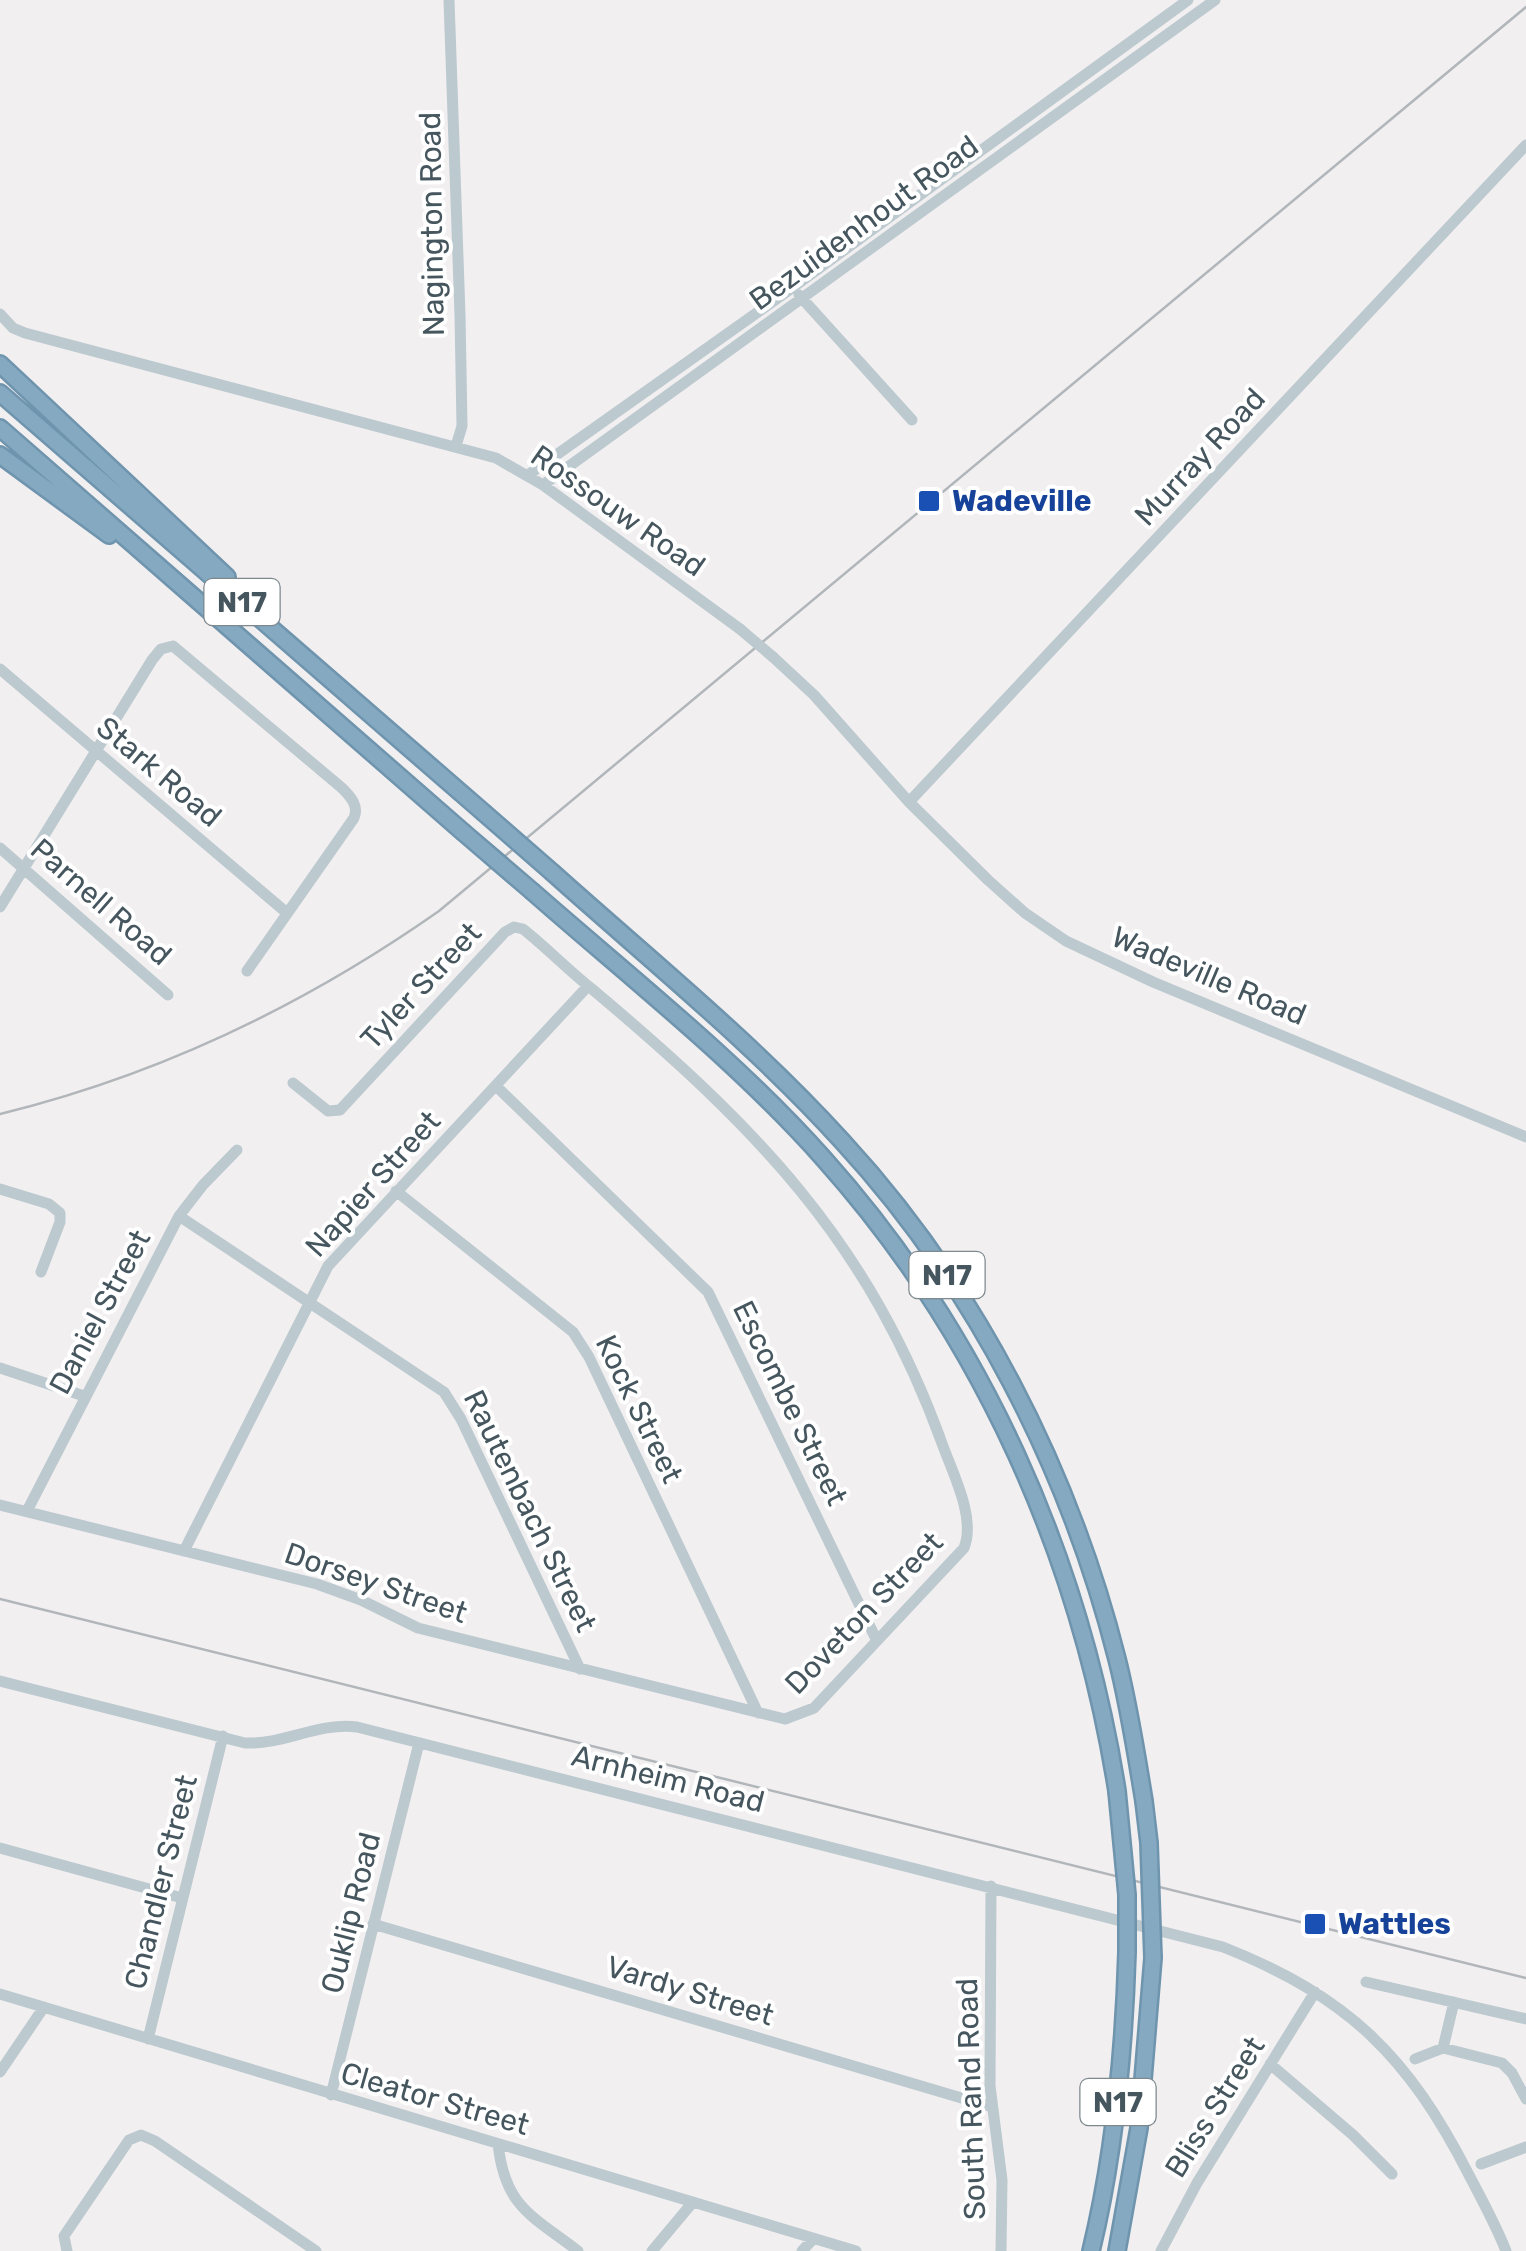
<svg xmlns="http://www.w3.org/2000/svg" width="1526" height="2251" viewBox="0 0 1526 2251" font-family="Rubik,sans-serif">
  <rect width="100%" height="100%" fill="#f2eff0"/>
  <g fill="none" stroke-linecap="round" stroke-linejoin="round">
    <defs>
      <path id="highway" d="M0,364L227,577
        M0,393L483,812
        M0,428L463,832
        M0,455L109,535
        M553,873C650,960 754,1044 842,1141C975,1285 1069,1469 1117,1659C1129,1706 1136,1753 1144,1801
        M533,892C632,979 737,1061 824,1159C983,1337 1080,1557 1117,1791
        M1091,2251C1115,2152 1124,2053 1127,1952
        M1117,2251L1139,2128L1153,1958"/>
    </defs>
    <use href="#highway" stroke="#6f94ad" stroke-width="20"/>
    <path stroke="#bcc9cf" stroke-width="11" d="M449,0L460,315L462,426L456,446
      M799,295L912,420
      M0,314L13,328L25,333L496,458L543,485L740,629
      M528,475L792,288L1188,0
      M543,485L1215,0
      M773,657L814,695L909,802L988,880L1025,913L1066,941L1153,982L1526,1137
      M0,669L287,913
      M909,802L1526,145
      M0,848L168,995
      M0,907L152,660L161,649L173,646L342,788C351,797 359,806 354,818L247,971
      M496,1086L708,1292L877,1641
      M0,1189L49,1204L60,1213V1222L41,1272
      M396,1191L573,1332L589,1357L758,1713
      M179,1216L444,1392L461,1419L580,1669
      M0,1368L84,1396
      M0,1505L317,1584L361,1600L418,1628L785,1719L814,1708L964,1548C976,1518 953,1474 943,1446C869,1240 755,1126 592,989C568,970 547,948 523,929L514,927L505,932L340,1110L328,1111L293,1083
      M27,1511L179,1216L203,1185L237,1150
      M184,1551L328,1266L588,986
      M0,1681L245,1743C284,1745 318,1722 357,1727L1223,1947C1349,1997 1408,2056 1469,2175C1482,2200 1496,2225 1506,2251
      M0,1848L182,1898
      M991,1886L990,2086L1002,2180L1001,2251
      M373,1924L992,2107
      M1366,1982L1526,2019
      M0,1994L856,2251
      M148,2039L223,1736
      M1443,2048L1454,2002
      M1415,2059L1443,2048L1502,2063L1512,2073L1526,2099
      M1270,2064L1353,2135L1392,2174
      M0,2072L44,2007
      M331,2095L419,1743
      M498,2144C505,2207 531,2215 578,2251
      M1481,2164L1526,2147
      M67,2251L64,2236L129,2140L141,2135L155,2141L316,2251
      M652,2251L693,2202
      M802,2251L813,2239
      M1161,2251L1197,2183L1315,1992"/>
    <use href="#highway" stroke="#84a9c1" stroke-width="15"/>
    <path stroke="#b1b6ba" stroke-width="2.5" d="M0,1114C159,1075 305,1005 439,911L1526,7
      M0,1599L1526,1978"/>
    <defs>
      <path id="highway-bridge" d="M483,812L553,873
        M463,832L533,892
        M1117,1791L1127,1895V1952
        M1144,1801L1149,1843L1153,1958"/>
    </defs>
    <use href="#highway-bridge" stroke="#6f94ad" stroke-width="20" stroke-linecap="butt"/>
    <path stroke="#bcc9cf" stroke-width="11" d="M740,629L773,657"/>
    <use href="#highway-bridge" stroke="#84a9c1" stroke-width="15"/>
  </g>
  <g fill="#1a4fb4" stroke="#fff" stroke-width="4">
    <rect x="917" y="489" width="24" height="24" rx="5"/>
    <rect x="1303" y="1912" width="24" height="24" rx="5"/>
  </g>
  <g text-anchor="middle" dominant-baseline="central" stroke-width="8" stroke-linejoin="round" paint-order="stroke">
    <g fill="#fff" stroke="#7e898e" stroke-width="2.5">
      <rect x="204.5" y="579" width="75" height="46" rx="8"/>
      <rect x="909.5" y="1252" width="75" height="46" rx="8"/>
      <rect x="1080.5" y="2079" width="75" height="46" rx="8"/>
    </g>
    <g font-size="28" font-weight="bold" fill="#46565e">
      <text x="242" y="602">N17</text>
      <text x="947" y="1275">N17</text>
      <text x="1118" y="2102">N17</text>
    </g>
    <g font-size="30" fill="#46565e" stroke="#fff">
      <text transform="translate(864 223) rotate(-36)">Bezuidenhout Road</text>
      <text transform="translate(432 224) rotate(-91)">Nagington Road</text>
      <text transform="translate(1200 457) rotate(-47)">Murray Road</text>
      <text transform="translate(618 511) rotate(35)">Rossouw Road</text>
      <text transform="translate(159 772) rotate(40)">Stark Road</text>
      <text transform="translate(101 902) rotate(41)">Parnell Road</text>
      <text transform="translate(1209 976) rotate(23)">Wadeville Road</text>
      <text transform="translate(421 986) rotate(-47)">Tyler Street</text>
      <text transform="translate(373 1184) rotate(-48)">Napier Street</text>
      <text transform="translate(100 1312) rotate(-62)">Daniel Street</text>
      <text transform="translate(790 1403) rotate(64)">Escombe Street</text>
      <text transform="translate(639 1409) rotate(64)">Kock Street</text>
      <text transform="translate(530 1511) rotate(64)">Rautenbach Street</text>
      <text transform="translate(376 1583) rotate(19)">Dorsey Street</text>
      <text transform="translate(864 1613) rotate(-46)">Doveton Street</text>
      <text transform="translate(668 1779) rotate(14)">Arnheim Road</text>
      <text transform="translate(161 1882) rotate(-76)">Chandler Street</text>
      <text transform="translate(351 1913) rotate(-76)">Ouklip Road</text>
      <text transform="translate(690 1991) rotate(17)">Vardy Street</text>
      <text transform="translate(435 2099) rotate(16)">Cleator Street</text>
      <text transform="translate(971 2099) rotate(-92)">South Rand Road</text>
      <text transform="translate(1215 2107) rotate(-58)">Bliss Street</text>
    </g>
    <g font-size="30" font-weight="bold" fill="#164399" stroke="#fff" text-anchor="start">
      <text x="952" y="501">Wadeville</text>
      <text x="1338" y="1924">Wattles</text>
    </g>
  </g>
</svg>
